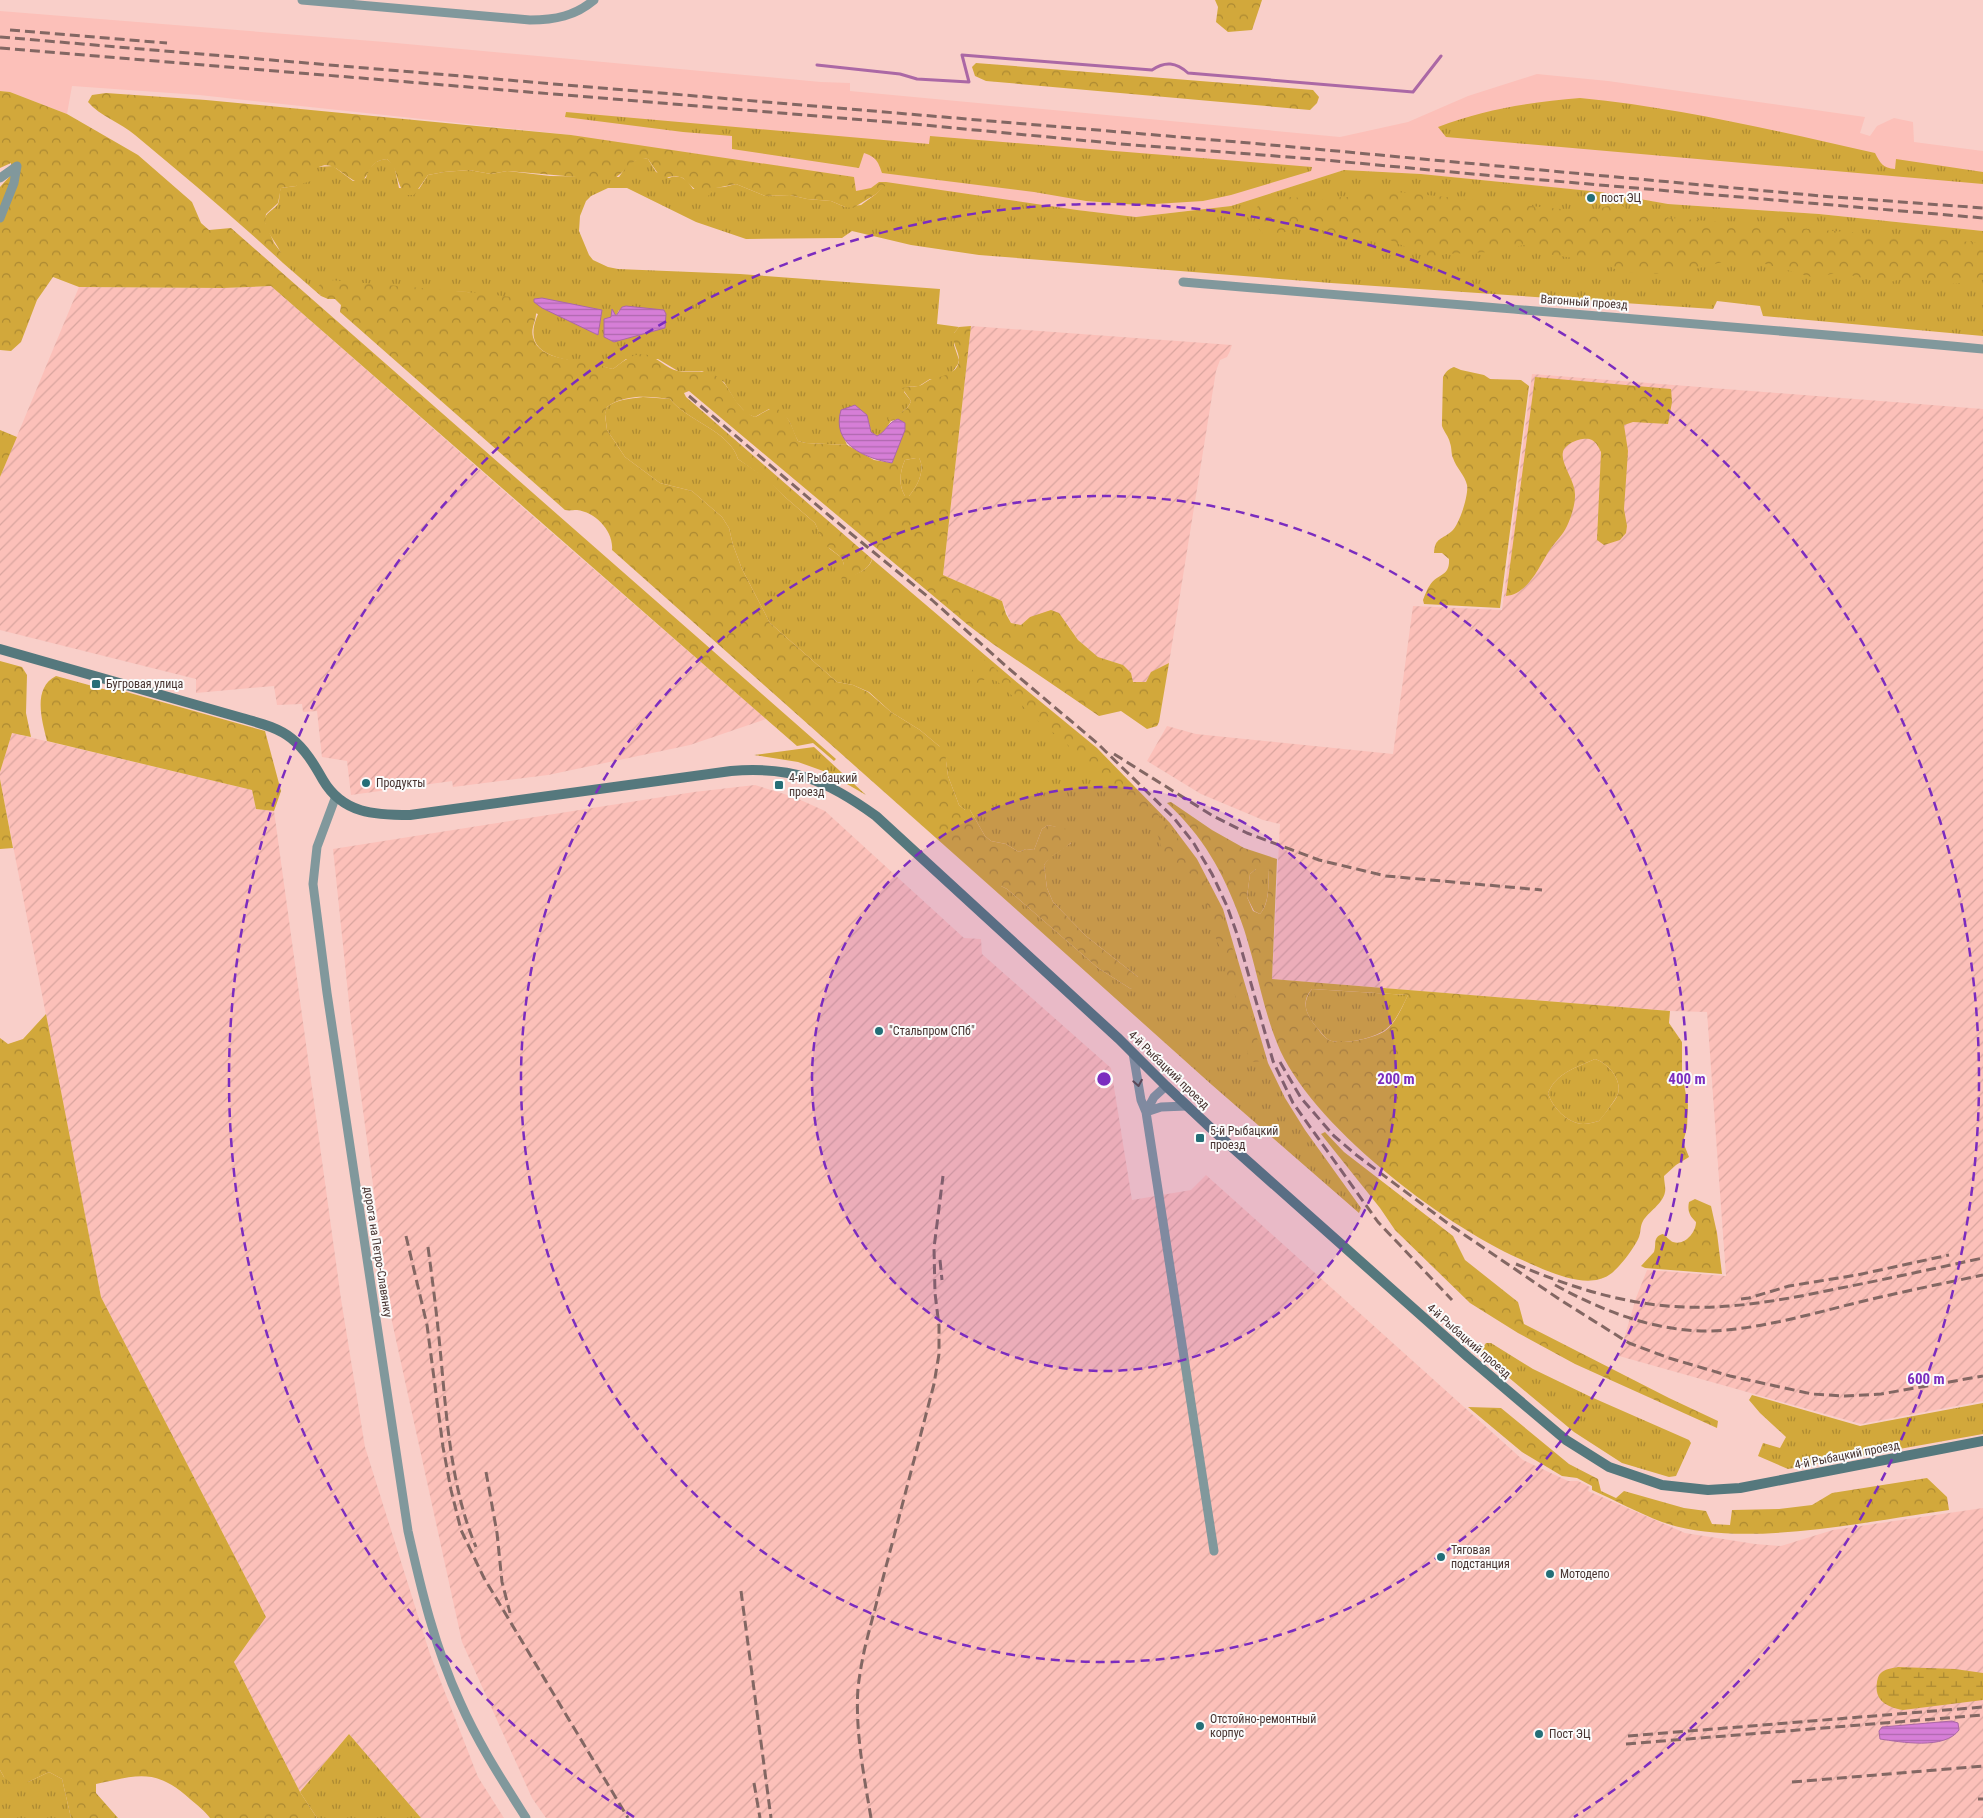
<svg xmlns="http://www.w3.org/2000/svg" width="1983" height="1818" viewBox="0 0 1983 1818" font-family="'Roboto Condensed',sans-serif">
  <defs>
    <pattern id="industrial-furrows" width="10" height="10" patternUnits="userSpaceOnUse" patternTransform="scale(1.25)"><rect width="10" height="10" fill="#fcc0b9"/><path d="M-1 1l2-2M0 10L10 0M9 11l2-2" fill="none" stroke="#d9a59f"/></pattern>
    <pattern id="grass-tufts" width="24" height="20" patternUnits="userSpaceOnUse" patternTransform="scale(1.25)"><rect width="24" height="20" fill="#d2a83b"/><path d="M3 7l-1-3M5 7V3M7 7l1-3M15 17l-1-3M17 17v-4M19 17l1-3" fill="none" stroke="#ac8932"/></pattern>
    <pattern id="forest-crowns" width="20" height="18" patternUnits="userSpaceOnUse" patternTransform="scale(1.25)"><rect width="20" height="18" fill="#d2a83b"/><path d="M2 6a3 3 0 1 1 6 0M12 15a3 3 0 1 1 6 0" fill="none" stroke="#ac8932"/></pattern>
    <pattern id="wetland-marsh" width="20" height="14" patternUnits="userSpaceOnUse" patternTransform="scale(1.25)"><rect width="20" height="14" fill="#d2a83b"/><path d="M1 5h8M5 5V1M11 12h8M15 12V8" fill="none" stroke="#ac8932"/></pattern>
    <pattern id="water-rules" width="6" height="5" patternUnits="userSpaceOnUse" patternTransform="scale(1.25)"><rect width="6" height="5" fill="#d67ed7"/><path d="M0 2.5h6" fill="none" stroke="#af68af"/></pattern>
  </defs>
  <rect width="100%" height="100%" fill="#f9cfc9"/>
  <path fill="#fcc0b9" d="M0,11L385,42L821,82L850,83V91L1340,137L1408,122L1468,96L1537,74L1608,81L1865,117L1860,133L1870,136L1877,126L1894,118L1913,122L1914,142L1983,151V231L1819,214L1668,204L1579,190L1421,174L1344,170L1231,206L1136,217L1077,210L880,199L571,135L199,95L72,86L67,114L10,92L0,91Z"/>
  <path fill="url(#industrial-furrows)" d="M271,286L521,506L766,719L690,745L548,775L453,787L452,781L351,795L347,761L322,757L317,711L303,712L302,704L277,705L274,686L196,693V679L0,630V477L79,287L223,288Z
    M971,326L1232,345L1230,351L1227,357L1220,360L1216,371L1169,663L1152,672L1146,682H1133L1123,665L1098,657L1078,640L1066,622L1030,617L1021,625L1011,623L1002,601L943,575Z
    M1532,374L1983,409V1401L1861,1424L1619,1356L1636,1298L1647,1270L1726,1276L1707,1012L1670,1011L1272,979L1280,824L1263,820L1201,794L1147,761L1167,726L1196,734L1393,754L1413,606L1502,610Z
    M12,733L252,790L256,809L274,811L341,1299L365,1447L430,1654L478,1777L504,1818H421L349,1734L300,1792L234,1662L266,1617L101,1297L0,779V772Z
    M755,785L794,797L825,811L964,938L981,939L982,954L1111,1068L1132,1200L1191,1190L1206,1175L1523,1460L1568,1481H1578L1590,1487L1588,1491L1685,1533L1755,1544L1781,1546L1833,1530L1983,1508V1818H546L532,1798L462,1642L391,1317L351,1022L333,849L694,792Z"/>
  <path fill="url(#grass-tufts)" fill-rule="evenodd" d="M1580,98C1682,108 1776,131 1875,153C1880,163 1883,168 1895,169L1896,159L1983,172V184L1446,137L1438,127C1484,109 1531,102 1580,98Z
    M566,112L929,144L930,136L1312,167L1311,171L1231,195L1203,201L1139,205L1086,201L1034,192L882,173C878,161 876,157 864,153L859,168L732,149V136L683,132L565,117Z
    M640,158L648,159L656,172L669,178C680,174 687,179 693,189L724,187L736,184L765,196L790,195L807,199L831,201L845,207L861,205L876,194L885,185L886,182L1077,210L1136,217L1231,206L1344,170L1421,174L1600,192L1668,204L1819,214L1983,231V336L1763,316L1760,306L1717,301L1713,309L1331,283L979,255L911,245L852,231L842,238L746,239L696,222L627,188H608L591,196L586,201L580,216L579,231L589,255L593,260L608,267L618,269L740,274L940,289L937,324L959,327L954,333V345L959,360L958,364L951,374L938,379H930L919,386L906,387L904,392L911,401C908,411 897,414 889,419L891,421L883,433L877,436L871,432L867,415L839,425L847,445L806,443L798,441C788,422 793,416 769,409L755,417L747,414L736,402L724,382L702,371H678L658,359H626L613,369C606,368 601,365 594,364C563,359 519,357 538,314L467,292L318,287L321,296L283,263C283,248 268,237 265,223C263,213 273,211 278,204C280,200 279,192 281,188L296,186L316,167L333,166L353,181L366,178C369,166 375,160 387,159L394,165L399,188L419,189L428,175L444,172L469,170L491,174L507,171L550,176L619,177L627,165ZM538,298L601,310L598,335L545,308ZM612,310L616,316L619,310L665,317L664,324L611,317Z
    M643,397L670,399C687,421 730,431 738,459L769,480L785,497L815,523L821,536L830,549L842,558L844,565L853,575C860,573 871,567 872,559L1019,684L1097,748L1170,823L1197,859L1223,909L1268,1063L1285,1098L1305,1130L1361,1208L1359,1213L1212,1085L990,886H1001L1007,889L1098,968L1131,989L1138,977L1086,936L1053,902L1047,888L1044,865L1049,858L1071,843L1056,827L1048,825L1042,829L1034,850L1026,849L1019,852L1006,844L991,841L985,836L970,810H965L959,805L948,776L946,761L939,746L920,730L891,712L869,692L853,685L837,682L770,623L742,569L733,545L729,528L722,517L692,491L660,483L625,457L607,430L605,414L607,407C618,399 629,399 643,397Z
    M916,458H919C926,470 917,487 909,496H905C898,485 900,471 905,460Z
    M814,747L866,795L826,772L798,762L754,755Z
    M1256,869H1269C1268,884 1270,902 1260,914L1254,911L1247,897L1250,874Z
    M1312,989L1408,995C1402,1007 1396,1022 1385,1030C1374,1038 1342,1046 1329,1040C1325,1038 1322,1033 1318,1029C1307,1016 1300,1004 1312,989Z
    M1595,1059C1608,1063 1624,1081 1617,1096C1615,1100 1603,1117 1599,1121C1594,1122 1588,1124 1583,1124C1567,1123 1552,1107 1548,1093C1556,1073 1577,1067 1595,1059Z
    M1486,1343H1491L1533,1369L1591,1397L1689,1440L1691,1443L1676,1476L1669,1477L1622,1463L1574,1432L1483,1356L1481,1351Z
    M1752,1395L1860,1426L1983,1403V1434L1788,1469L1758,1456L1763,1443L1780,1448L1786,1437L1760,1413L1749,1400Z
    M349,1734L421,1818H317L300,1792Z
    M0,1770L4,1777L28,1782L49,1772L62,1779L71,1818H0Z"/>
  <path fill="url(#forest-crowns)" fill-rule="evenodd" d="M1215,0H1262L1252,30L1228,32L1216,22L1218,7Z
    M976,63L1313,90L1319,97L1317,103L1310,110L986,81L975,76L972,67Z
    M0,91L10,92L67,114L138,155L192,202L201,223L209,230L231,228L836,759L834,761L813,743L797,746L271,286L223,288L79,287L53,277L37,300L21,342L11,351L0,350V187L11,175V163L0,168Z
    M106,93L206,100L571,135L854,177L856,191L871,188L879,182H886V185L876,194L853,208L845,207L831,201L807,199L790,195L765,196L736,184L716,188L705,199L683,178L676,176L661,178L648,159C629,157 626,174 611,180L507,171L491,174L469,170L444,172L428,175L414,195H406C395,183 399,169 387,159C368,161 372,173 360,183C342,178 331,153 311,173V181L296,186L281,188L278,203L266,214L265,222L274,243L283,255V263C235,218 185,177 135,135C121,123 100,116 88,102L92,95Z
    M1383,188L1397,192L1590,212L1618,202L1633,215L1983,243V275L1971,281L1955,284L1917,279H1901L1884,284L1839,272L1815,278L1751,260L1734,259L1684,272L1647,274L1621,272L1601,262L1546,254L1524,245L1491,252L1444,254L1429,257L1376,234H1335L1305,225L1271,237L1264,235L1259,229L1256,214L1257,207L1262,202L1291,197L1320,200L1342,197H1356L1369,191Z
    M330,280L467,292L512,297L520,299L535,307C539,318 530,326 533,337C539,362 579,359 598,364C603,366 607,368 613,369C621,363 632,353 644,354C657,356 666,369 678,371C693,373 707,368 719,378C733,390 735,409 755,417C760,415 765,411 770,409C787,405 793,431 798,441L806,443L847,445L874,460L892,463L898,444V419L891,421L888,419L890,416C899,413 908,411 911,401L902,388C908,386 913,387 918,386C924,385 927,380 932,379C943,376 958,374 959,360C959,350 951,343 954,333L959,327L971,326L943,575L1002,601L1006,614L1011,623L1021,625L1030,617L1051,610L1059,613L1078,640L1098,657L1123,665L1131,673L1133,682H1146L1151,672L1169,663L1159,722L1157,726L1147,729L1121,711L1099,716L993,644L968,625L689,391L684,393L686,397L872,559C868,572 852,576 841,581L844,565L842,558L824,544L815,523L785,497L769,481L738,459C730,431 687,421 670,399C650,396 624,394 607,407L605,415L607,430L625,457L660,483L692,491L722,517L729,528L733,545L742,569L770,623L837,682L853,685L868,692L891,712L920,730L939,746L945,752L948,776L959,805L965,810H970L985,836L991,841L1006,844L1019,852L1026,849L1034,850L1042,829L1048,825L1071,830L1075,837C1068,850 1053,852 1044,865L1047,888L1053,902L1086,936L1138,977V985L1131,989L1098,968L1007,889L1001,886H990L612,550C614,531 595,512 577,510C572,510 570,511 565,510L340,312L341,305L335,299H328L321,296L317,288L322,282ZM916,458H919C926,470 917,487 909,496H905C898,485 900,471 905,460Z
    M1454,367L1461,370L1484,375L1490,379L1521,380L1529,386L1500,608L1424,604L1423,600C1425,595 1427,589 1430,585C1438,573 1450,577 1449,559L1442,553H1434C1435,537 1442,540 1452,531C1459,525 1469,495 1467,485C1465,475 1456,468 1453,458C1451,454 1452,448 1450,443C1449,437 1444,432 1442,426C1442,423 1443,379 1443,377C1446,371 1449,369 1454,367Z
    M1535,377L1671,389L1672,402L1668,424L1633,422L1624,425L1628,451L1624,509L1627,526L1626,533L1620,540L1604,545L1597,540L1601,452C1599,448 1597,443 1592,440C1584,436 1565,443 1563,452C1560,464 1576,481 1575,496C1575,505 1571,518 1567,526C1563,535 1555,542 1549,551C1539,567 1528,594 1506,596Z
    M0,430L17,437L0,477Z
    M981,657C1070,730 1170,801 1220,907C1225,920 1228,934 1232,947C1244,985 1253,1023 1263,1061L1252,1062L1247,1056L1248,1052L1238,1032L1237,1004L1234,991L1228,978L1223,954L1213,932L1205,895L1192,875L1166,858C1160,848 1160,836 1153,826C1139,808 1119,798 1103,783C1083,764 1069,740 1044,727L998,682L988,677L975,686L972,684L968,677Z
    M0,661L22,667L27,675L26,713L31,737L12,733L0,772Z
    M56,676L107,690L116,689L265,731L281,791L274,811L256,809L252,790L47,741C42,721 32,688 56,676Z
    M0,779L13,848L0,849Z
    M1171,802L1212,830L1244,848L1277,859L1272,979L1670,1011L1669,1023L1682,1042V1074L1688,1105L1687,1128L1683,1142L1689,1157L1676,1165L1664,1176C1664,1182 1666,1188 1665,1192C1663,1204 1648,1212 1643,1221C1640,1226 1641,1232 1639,1237C1635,1247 1618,1270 1609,1275C1585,1291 1543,1269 1520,1259C1442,1224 1309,1124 1277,1043C1261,1003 1255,958 1240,918C1223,872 1203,836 1167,803ZM1256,869H1269C1268,884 1270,903 1260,914L1253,911L1247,897L1250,874ZM1312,989L1408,995C1402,1007 1396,1023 1385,1031C1374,1038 1342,1046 1329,1040C1325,1038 1321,1033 1318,1029C1308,1017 1299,1003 1312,989ZM1595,1059C1608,1063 1624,1081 1617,1096C1616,1100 1602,1117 1599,1121C1594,1122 1588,1124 1583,1124C1567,1123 1552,1107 1548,1093C1556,1073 1577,1067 1595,1059Z
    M46,1014L101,1297L266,1617L234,1662L300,1792L317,1818H210C205,1811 197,1805 190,1799C156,1768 138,1775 96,1784V1793L118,1818H71L62,1779L49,1772L28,1782L18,1792L4,1777L0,1770V1038L8,1044L23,1039Z
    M1325,1132L1344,1152L1453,1236L1465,1260L1518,1302L1524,1324L1669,1398L1718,1421L1717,1428L1575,1364L1518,1333L1470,1303L1395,1230L1380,1208L1321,1134Z
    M1695,1199L1711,1206L1717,1233L1722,1274L1645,1268L1641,1266L1654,1252C1657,1244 1652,1237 1663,1234C1666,1236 1670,1241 1673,1242C1685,1246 1696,1232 1696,1222C1690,1216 1687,1211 1689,1202Z
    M1468,1407L1501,1408L1569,1464L1598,1479L1601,1491L1616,1498L1624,1491L1684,1508L1706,1511L1712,1524L1730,1525L1732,1510L1779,1509L1812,1505L1832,1493L1927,1478L1947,1497L1949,1510C1868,1521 1740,1550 1662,1522C1638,1513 1615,1500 1592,1490V1486L1577,1478L1562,1476L1522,1452Z"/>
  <path fill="url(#wetland-marsh)" d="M1898,1667L1955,1669L1983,1673V1700L1903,1710C1887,1707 1874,1701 1877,1682C1878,1678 1878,1675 1882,1672C1886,1669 1893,1668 1898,1667Z"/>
  <path fill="url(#water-rules)" stroke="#ab68a5" d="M542,298L602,310L598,335L542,308L534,302V299Z
    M626,306L664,310L666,314L665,328L614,342L604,337V319L611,317L612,309L616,316L622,307Z
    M855,405L867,415L871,432L877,436C886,432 888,422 898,419L905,423V430L892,463C864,458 831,444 841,410Z
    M1952,1721L1958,1723L1959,1730C1945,1750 1900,1742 1880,1739L1879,1731L1882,1727Z"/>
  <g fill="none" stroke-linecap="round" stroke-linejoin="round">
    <path stroke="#ab68a5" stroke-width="3" d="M817,65L900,74L917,79L969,82L962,55L1152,70C1165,61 1176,62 1188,73L1413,92L1441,56"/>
    <path stroke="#81989c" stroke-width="9" d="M302,0L530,20C555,20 575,16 594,0
      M0,178L17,166
      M0,218L14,183L17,166
      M1183,282C1450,305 1717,324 1983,349
      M336,796L317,847L313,884L327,993L408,1531C421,1589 435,1648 460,1702C478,1743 502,1780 526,1818
      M1133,1053L1141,1100L1146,1112L1161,1107L1187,1106
      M1166,1086L1154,1097L1146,1112L1214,1551"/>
    <path stroke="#55787d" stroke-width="10" d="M0,649L242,718C259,723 277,727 291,738C305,749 314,764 323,780C343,814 375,815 410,815L731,771C794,766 826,780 876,816L1119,1039L1166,1086L1215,1132L1468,1357L1566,1440L1609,1467L1662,1485L1708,1490L1740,1488L1983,1441"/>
    <path stroke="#836763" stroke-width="3" stroke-dasharray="10 5" stroke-linecap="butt" d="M10,30L167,43
      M0,37L1250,143L1821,196L1983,208
      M0,48L913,124L1121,144L1314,159L1473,174L1983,218
      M689,396L832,518L932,600L1007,667L1097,743L1173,817L1193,842L1212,874L1227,906L1237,934L1273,1061L1293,1103L1378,1222L1452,1300
      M1114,754L1213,816L1247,833L1319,860L1386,876L1542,890
      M1280,1062L1301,1098L1334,1136L1355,1154L1450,1225L1559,1299L1629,1343L1669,1358L1730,1376L1812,1394L1845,1396L1881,1394L1983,1376
      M406,1236L427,1325L443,1447L451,1490L461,1530L484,1578L628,1818
      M428,1247C432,1277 436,1308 439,1338C446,1406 449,1484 476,1547
      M940,1260L942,1280
      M1516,1264C1569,1287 1626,1305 1684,1307C1734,1309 1782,1300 1831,1290C1882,1280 1932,1269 1983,1258
      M1555,1285C1601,1310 1648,1329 1701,1331C1753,1332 1817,1312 1868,1300C1906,1291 1945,1283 1983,1275
      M1741,1299L1749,1298L1789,1286L1857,1275L1949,1255
      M486,1472L497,1533L502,1582L510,1613
      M741,1591L771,1818
      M1628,1736L1983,1707
      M1626,1744L1983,1715
      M1792,1782L1983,1766
      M754,1783L760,1818
      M1978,1799H1983
      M871,1818C864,1776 855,1731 858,1688C860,1671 863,1655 867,1639L934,1384L939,1354V1326L935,1293L934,1248L943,1176"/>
  </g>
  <defs><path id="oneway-chevron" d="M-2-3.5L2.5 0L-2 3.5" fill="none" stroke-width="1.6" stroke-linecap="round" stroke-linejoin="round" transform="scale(1.25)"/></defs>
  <use stroke="#564c4b" href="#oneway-chevron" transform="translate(1138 1083) rotate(80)"/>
  <circle cx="1104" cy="1079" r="292" fill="#7b2cbf" fill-opacity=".12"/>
  <g fill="none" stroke="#7b2cbf" stroke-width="2.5" stroke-dasharray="9 6">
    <circle cx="1104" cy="1079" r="292"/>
    <circle cx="1104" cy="1079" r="583"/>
    <path d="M634 1817A875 875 0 1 1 1574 1817"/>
  </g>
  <g fill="#246e77" stroke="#fbfbfb" stroke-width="2">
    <circle cx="1591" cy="198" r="5"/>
    <rect x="91" y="679" width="10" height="10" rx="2.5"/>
    <circle cx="366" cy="783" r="5"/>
    <rect x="774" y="780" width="10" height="10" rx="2.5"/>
    <circle cx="879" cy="1031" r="5"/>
    <rect x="1195" y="1133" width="10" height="10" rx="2.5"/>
    <circle cx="1441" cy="1557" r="5"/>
    <circle cx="1550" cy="1574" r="5"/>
    <circle cx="1200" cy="1726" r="5"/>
    <circle cx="1539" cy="1734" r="5"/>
  </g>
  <g text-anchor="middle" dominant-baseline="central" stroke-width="4" stroke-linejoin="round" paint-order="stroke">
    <g font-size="12" fill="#473330" stroke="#fbfbfb" text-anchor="start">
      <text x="1601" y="198">пост ЭЦ</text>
      <text x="106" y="684">Бугровая улица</text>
      <text x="789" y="778">4-й Рыбацкий<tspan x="789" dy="14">проезд</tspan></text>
      <text x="376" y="783">Продукты</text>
      <text x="889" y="1031">"Стальпром СПб"</text>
      <text x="1210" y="1131">5-й Рыбацкий<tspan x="1210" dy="14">проезд</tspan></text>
      <text x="1451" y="1550">Тяговая<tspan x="1451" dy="14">подстанция</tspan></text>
      <text x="1560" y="1574">Мотодепо</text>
      <text x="1210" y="1719">Отстойно-ремонтный<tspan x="1210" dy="14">корпус</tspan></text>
      <text x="1549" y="1734">Пост ЭЦ</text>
    </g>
    <g font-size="12" fill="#473330" stroke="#fbfbfb">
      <text transform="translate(1584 302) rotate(4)">Вагонный проезд</text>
      <text transform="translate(1169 1070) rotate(44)">4-й Рыбацкий проезд</text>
      <text transform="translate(378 1252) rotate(81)">дорога на Петро-Славянку</text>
      <text transform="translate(1469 1341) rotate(41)">4-й Рыбацкий проезд</text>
      <text transform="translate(1847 1455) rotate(-11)">4-й Рыбацкий проезд</text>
    </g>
  </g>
  <circle cx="1104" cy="1079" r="8" fill="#7b2cbf" stroke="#fbfbfb" stroke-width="2.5"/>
  <g font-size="15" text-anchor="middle" font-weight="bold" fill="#7b2cbf" stroke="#fbfbfb" stroke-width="4" stroke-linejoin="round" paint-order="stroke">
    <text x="1396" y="1084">200 m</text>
    <text x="1687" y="1084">400 m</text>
    <text x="1926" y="1384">600 m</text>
  </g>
</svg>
